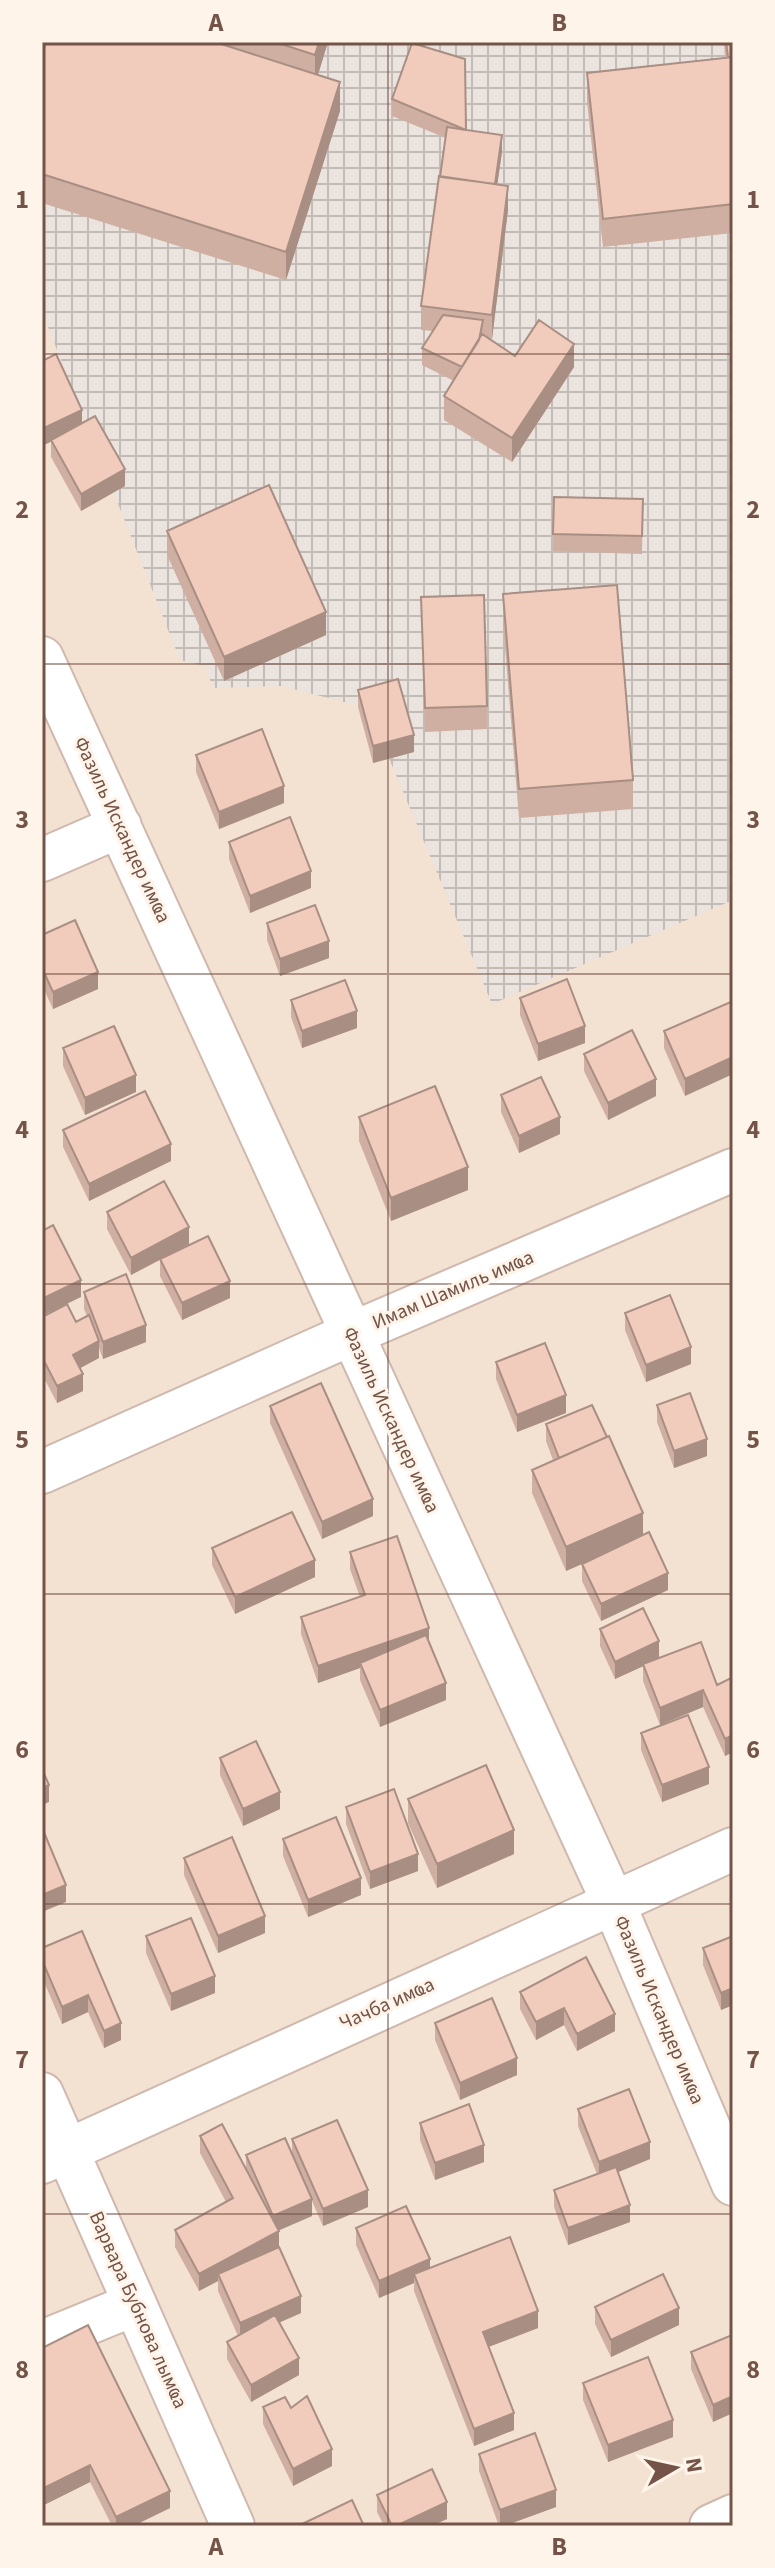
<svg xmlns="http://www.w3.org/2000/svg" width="775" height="2568" viewBox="0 0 775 2568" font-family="'Source Sans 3',sans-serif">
  <defs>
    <pattern id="industrial-grid" width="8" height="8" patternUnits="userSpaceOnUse" patternTransform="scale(2)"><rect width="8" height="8" fill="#ebe3de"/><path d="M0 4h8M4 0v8" fill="none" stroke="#c3bbb6"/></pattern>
  </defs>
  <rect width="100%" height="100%" fill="#fcf0e3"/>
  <path fill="#f3e1d1" d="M42,42H733V2526H42Z"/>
  <path fill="url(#industrial-grid)" d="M42,42H733V900L492,1004L368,708L281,686L213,688L205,666L180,660L42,312Z"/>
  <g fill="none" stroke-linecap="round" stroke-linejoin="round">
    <defs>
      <path id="minor" d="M42,658L613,1902L733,2184
        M42,860L120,826
        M42,1472L351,1334L733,1170
        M42,2094L233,2526
        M42,2162L733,1849
        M42,2342L135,2304
        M711,2526L733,2516"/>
    </defs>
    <use href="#minor" stroke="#cfb8ad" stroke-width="46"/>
    <use href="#minor" stroke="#fff" stroke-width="42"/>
  </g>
  <path fill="#cfafa1" d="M46,42H328L318,75L340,111L286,280L42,203V55Z
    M724,42H733V233L603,247L587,102V73L725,58Z
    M392,99L466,130L502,152L497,184L508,210L492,339L489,338L515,356L574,367L512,462L444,420V396L454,381L422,365V348L433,331L421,330V306L446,138L392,116Z
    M82,423L125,486L81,511L51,457V442Z
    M554,497L643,499L642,554L553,551Z
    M167,531L326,635L224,681L167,555Z
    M503,594L633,780V809L519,818L503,623Z
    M421,597L487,706V729L425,732Z
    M358,690L414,752L373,763L358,707Z
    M196,755L284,803L219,829L196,772Z
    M229,842L311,888L250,913L229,859Z
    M267,923L329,958L280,976L267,940Z
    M42,935L98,989L53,1009L42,985Z
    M520,998L585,1043L538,1061L520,1015Z
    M291,1000L357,1028L302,1048L291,1017Z
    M733,1001L685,1096L664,1048V1031Z
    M63,1048L136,1092L85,1115L63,1066Z
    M584,1054L656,1096L608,1120L584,1071Z
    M501,1095L560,1134L519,1153L501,1112Z
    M359,1117L468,1190L391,1221L359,1141Z
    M63,1130L171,1161L89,1201L63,1147Z
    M107,1212L189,1244L230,1298L182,1320L160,1276V1260L131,1275L107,1229Z
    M84,1292L146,1342L103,1359L99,1348V1358L80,1368L83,1391L57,1403L42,1374V1317L76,1322L87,1316L84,1309Z
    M625,1313L691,1364L646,1382L625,1330Z
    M496,1362L566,1413L517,1432L496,1379Z
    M657,1405L707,1456L674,1468L657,1422Z
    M270,1406L373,1516L322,1539L270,1423Z
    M546,1424L643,1535L668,1590L601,1621L582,1581V1564L566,1571L532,1493V1470L553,1460L546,1441Z
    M212,1548L315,1577L235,1614L212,1565Z
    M350,1552L429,1641L446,1700L380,1727L360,1680V1668L318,1683L301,1634V1617L360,1597L350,1569Z
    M600,1629L659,1658L717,1685L733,1677V1752L725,1756L703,1707L660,1725L643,1681V1666L615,1679L600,1646Z
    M641,1733L709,1784L662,1802L641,1750Z
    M220,1758L280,1809L243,1826L220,1775Z
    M408,1799L514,1854L437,1888L408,1823Z
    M346,1807L418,1871L370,1889L346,1824Z
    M283,1839L361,1895L308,1917L283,1856Z
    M184,1858L265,1933L218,1953L184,1875Z
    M82,1931L121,2040L104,2048L88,2012L62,2024L42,1977V1948Z
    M146,1936L215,1993L171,2011L146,1953Z
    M733,1936V2005L721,2010L703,1965V1948Z
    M586,1957L615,2031L577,2051L564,2025L536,2040L520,2009V1992Z
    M435,2023L517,2075L460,2100L435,2040Z
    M578,2109L650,2159L618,2172L630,2222L568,2245L554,2207V2190L597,2174L578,2126Z
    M420,2123L484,2162L435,2180L420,2140Z
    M200,2136L246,2169V2155H292V2139L368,2207L323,2226L312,2201V2216L278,2230L279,2247L301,2313L280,2322L299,2375L251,2402L227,2359V2342L238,2336L218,2291V2281L199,2291L175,2247V2230L226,2202L200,2153Z
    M356,2228L538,2328L488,2347L514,2430L474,2446L414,2291V2283L379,2298L356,2245Z
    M595,2307L679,2325L611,2357L595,2324Z
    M732,2335L713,2422L691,2369V2352Z
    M42,2348L170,2508L133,2526H112L90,2482L42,2506Z
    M583,2383L673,2437L608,2462L583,2400Z
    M263,2407L291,2408L332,2466L293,2486L263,2424Z
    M479,2454L556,2507L504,2526H499L479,2471Z
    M377,2495L447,2519L431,2526H384L377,2512Z"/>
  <path fill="#a98e83" d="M319,42H328L315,84V55Z
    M340,82V111L286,280V252Z
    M502,135V152L494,208V191Z
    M508,186V210L492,339V315Z
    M574,344V367L512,462V438Z
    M82,410V427L42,446V429Z
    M125,469V486L81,511V494Z
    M326,612V635L224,681V657Z
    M414,735V752L373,763V746Z
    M284,786V803L219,829V812Z
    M311,871V888L250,913V896Z
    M329,941V958L280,976V959Z
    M98,972V989L53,1009V992Z
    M357,1011V1028L302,1048V1031Z
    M585,1026V1043L538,1061V1044Z
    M733,1057V1074L685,1096V1079Z
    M136,1075V1092L85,1115V1098Z
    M656,1079V1096L608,1120V1103Z
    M560,1117V1134L519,1153V1136Z
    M171,1144V1161L89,1201V1184Z
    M468,1167V1190L391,1221V1198Z
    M189,1227V1244L131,1275V1258Z
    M81,1280V1297L42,1316V1299Z
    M230,1281V1298L182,1320V1303Z
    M146,1325V1342L103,1359V1342Z
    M99,1341V1358L73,1372V1355Z
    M691,1347V1364L646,1382V1365Z
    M83,1374V1391L57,1403V1386Z
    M566,1395V1413L517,1432V1415Z
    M707,1439V1456L674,1468V1451Z
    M373,1499V1516L322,1539V1522Z
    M643,1513V1537L566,1571V1547Z
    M315,1560V1577L235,1614V1597Z
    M668,1573V1590L601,1621V1604Z
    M429,1628V1645L360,1663V1668L318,1683V1666Z
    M659,1641V1659L615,1679V1662Z
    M446,1683V1700L380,1727V1710Z
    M703,1690V1707L660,1725V1708Z
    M733,1735V1752L725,1756V1739Z
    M709,1767V1784L662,1802V1785Z
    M49,1785V1802L42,1805V1788Z
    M280,1792V1809L243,1826V1809Z
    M514,1830V1854L437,1888V1864Z
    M418,1854V1871L370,1889V1872Z
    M361,1878V1895L308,1917V1900Z
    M66,1885V1902L42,1912V1895Z
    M265,1916V1933L218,1953V1936Z
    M215,1976V1993L171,2011V1994Z
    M733,1988V2005L721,2010V1993Z
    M88,1995V2012L62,2024V2007Z
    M564,2008V2025L536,2040V2022Z
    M615,2014V2031L577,2051V2034Z
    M121,2023V2040L104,2048V2031Z
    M517,2058V2075L460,2100V2083Z
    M650,2142V2159L599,2180V2162Z
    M484,2145V2162L435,2180V2163Z
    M368,2190V2207L323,2226V2209Z
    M312,2199V2216L273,2233V2216Z
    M630,2205V2222L568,2245V2228Z
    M279,2231V2248L218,2274V2281L199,2291V2274Z
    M430,2259V2276L414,2274V2283L379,2298V2281Z
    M301,2296V2313L240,2340V2323Z
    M679,2308V2325L611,2357V2340Z
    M538,2311V2328L483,2349V2332Z
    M299,2358V2375L251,2402V2385Z
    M733,2396V2413L713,2422V2405Z
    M514,2413V2430L474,2446V2429Z
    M673,2420V2437L608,2462V2445Z
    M332,2449V2466L293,2486V2469Z
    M90,2465V2482L42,2506V2489Z
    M556,2490V2507L504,2526H500V2510Z
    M170,2491V2508L133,2526H116V2517Z
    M447,2502V2519L431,2526H396Z"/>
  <path fill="#f1cbbb" stroke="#a98e83" stroke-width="2" d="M46,42H215L340,82L286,252L42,174V55Z
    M275,42H319L315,55Z
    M726,42H733V57H728Z
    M412,43L465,59L466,130L502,135L495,184L440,177L447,127L466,130L392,99Z
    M733,57V204L603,219L587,73Z
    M439,176L508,186L492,315L421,306Z
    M443,315L483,320L479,340L462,367L422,348Z
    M539,320L574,344L512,438L444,396L482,334L515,356Z
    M56,354L82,410L42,429V361Z
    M95,416L125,469L81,494L51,440Z
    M269,485L326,612L224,657L167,531Z
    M554,497L643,499L642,536L553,534Z
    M617,585L633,780L519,789L503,594Z
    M484,595L487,706L425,708L421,597Z
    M398,679L414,735L373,746L358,690Z
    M262,729L284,786L219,812L196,755Z
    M290,817L311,871L250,896L229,842Z
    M315,905L329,941L280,959L267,923Z
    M75,920L98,972L53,992L42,968V935Z
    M567,979L585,1026L538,1044L520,998Z
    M345,980L357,1011L302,1031L291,1000Z
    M733,1001V1057L685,1079L664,1031Z
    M114,1026L136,1075L85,1098L63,1048Z
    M632,1030L656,1079L608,1103L584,1054Z
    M541,1077L560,1117L519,1136L501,1095Z
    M435,1086L468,1167L391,1198L359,1117Z
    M145,1091L171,1144L89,1184L63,1130Z
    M164,1181L189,1227L131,1258L107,1212Z
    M53,1225L81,1280L42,1299V1231Z
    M208,1236L230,1281L182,1303L160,1259Z
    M126,1274L146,1325L103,1342L84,1292Z
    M670,1295L691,1347L646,1365L625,1313Z
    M67,1304L76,1322L89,1315L99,1341L73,1355L83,1374L57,1386L42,1357V1317Z
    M545,1343L566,1395L517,1415L496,1362Z
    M321,1383L373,1499L322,1522L270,1406Z
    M690,1393L707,1439L674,1451L657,1405Z
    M592,1405L607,1437L559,1458L546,1424Z
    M609,1436L643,1513L566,1547L532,1470Z
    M292,1512L315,1560L235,1597L212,1548Z
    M649,1532L668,1573L601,1604L582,1564Z
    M397,1536L429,1628L318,1666L301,1617L365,1595L350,1552Z
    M643,1608L659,1641L615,1662L600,1629Z
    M426,1635L446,1683L380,1710L360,1663Z
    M701,1642L717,1685L733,1677V1735L725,1739L703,1690L660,1708L643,1664Z
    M688,1715L709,1767L662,1785L641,1733Z
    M256,1741L280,1792L243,1809L220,1758Z
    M486,1765L514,1830L437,1864L408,1799Z
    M42,1769L49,1785L42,1788Z
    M394,1789L418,1854L370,1872L346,1807Z
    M336,1817L361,1878L308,1900L283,1839Z
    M42,1830H43L66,1885L42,1895Z
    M232,1837L265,1916L218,1936L184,1858Z
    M191,1918L215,1976L171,1994L146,1936Z
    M82,1931L121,2023L104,2031L88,1995L62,2007L42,1960V1948Z
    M733,1936V1988L721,1993L703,1948Z
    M586,1957L615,2014L577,2034L564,2008L536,2022L520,1992Z
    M492,1998L517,2058L460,2083L435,2023Z
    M629,2089L650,2142L599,2162L578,2109Z
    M469,2104L484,2145L435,2163L420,2123Z
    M337,2120L368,2190L323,2209L292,2139Z
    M222,2124L279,2231L199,2274L175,2230L233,2198L200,2136Z
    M285,2138L312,2199L273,2216L246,2155Z
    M616,2167L630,2205L568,2228L554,2190Z
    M406,2206L430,2259L379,2281L356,2228Z
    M510,2237L538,2311L483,2332L514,2413L474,2429L414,2274Z
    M279,2247L301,2296L240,2323L218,2274Z
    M663,2274L679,2308L611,2340L595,2307Z
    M275,2315L299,2358L251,2385L227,2342Z
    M88,2325L170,2491L116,2517L90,2465L42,2489V2348Z
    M732,2335L733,2338V2396L713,2405L691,2352Z
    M648,2357L673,2420L608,2445L583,2383Z
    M307,2396L332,2449L293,2469L263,2407L285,2397L291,2408Z
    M535,2433L556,2490L500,2510L479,2454Z
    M432,2469L447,2502L396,2526H392L377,2495Z
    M352,2500L364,2526H298Z"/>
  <path fill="none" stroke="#745449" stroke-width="2" stroke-opacity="0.55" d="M388,42V2526M42,354H733M42,664H733M42,974H733M42,1284H733M42,1594H733M42,1904H733M42,2214H733"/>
  <g text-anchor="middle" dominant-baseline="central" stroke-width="6" stroke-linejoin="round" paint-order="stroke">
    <g font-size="20" fill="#745449" stroke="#fff4e9">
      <text transform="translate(122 830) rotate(65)">Фазиль Искандер имҩа</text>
      <text transform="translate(453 1290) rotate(-23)">Имам Шамиль имҩа</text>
      <text transform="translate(391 1420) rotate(65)">Фазиль Искандер имҩа</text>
      <text transform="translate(387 2004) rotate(-24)">Чачба имҩа</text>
      <text transform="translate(659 2010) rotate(67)">Фазиль Искандер имҩа</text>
      <text transform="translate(138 2310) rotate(66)">Варвара Бубнова лымҩа</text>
    </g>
  </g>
  <rect width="775" height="2568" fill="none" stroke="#fff4e9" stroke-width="88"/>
  <g transform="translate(675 2468) rotate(81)" stroke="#fff4e9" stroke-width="6" paint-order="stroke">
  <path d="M0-6L14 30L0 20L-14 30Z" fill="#745449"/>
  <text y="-12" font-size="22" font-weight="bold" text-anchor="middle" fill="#745449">N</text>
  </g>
  <rect x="44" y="44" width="687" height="2480" fill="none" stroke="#745449" stroke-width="3"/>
  <g font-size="26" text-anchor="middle" font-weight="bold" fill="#745449">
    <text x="216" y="31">A</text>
    <text x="559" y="31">B</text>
    <text x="22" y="208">1</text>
    <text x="753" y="208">1</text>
    <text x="22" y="518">2</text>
    <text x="753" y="518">2</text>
    <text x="22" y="828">3</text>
    <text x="753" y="828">3</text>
    <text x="22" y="1138">4</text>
    <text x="753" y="1138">4</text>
    <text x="22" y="1448">5</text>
    <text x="753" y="1448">5</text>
    <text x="22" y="1758">6</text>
    <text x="753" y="1758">6</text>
    <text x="22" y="2068">7</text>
    <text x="753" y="2068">7</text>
    <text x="22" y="2378">8</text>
    <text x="753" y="2378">8</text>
    <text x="216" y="2555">A</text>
    <text x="559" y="2555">B</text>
  </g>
</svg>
